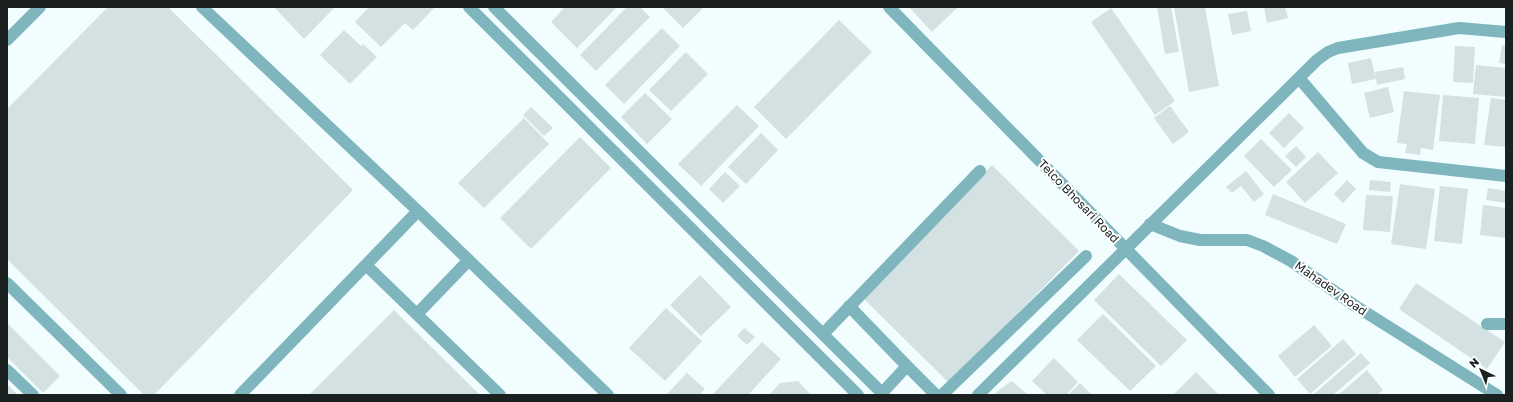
<svg xmlns="http://www.w3.org/2000/svg" width="1513" height="402" viewBox="0 0 1513 402" font-family="'Golos Text',sans-serif">
  <rect width="100%" height="100%" fill="#f2fdff"/>
  <path fill="#d3e1e3" d="M108,7H168L353,190L154,395H144L7,259V109Z
    M274,7H333L334,8L304,39Z
    M369,7H435L413,30L405,23L381,47L355,22Z
    M565,7H617L577,48L551,22Z
    M627,7H640L650,17L596,71L580,55Z
    M662,7H704L683,28Z
    M909,7H958L932,32Z
    M1157,7H1171L1179,52L1165,54Z
    M1174,7H1205L1219,86L1189,92Z
    M1264,7H1285L1288,18L1267,23Z
    M1111,8L1175,101L1155,115L1091,22Z
    M1247,11L1251,31L1232,35L1228,14Z
    M839,20L872,52L786,139L754,107Z
    M662,28L680,46L624,104L605,85Z
    M344,30L361,46L363,44L377,57L350,84L320,55Z
    M1502,45L1506,46V64L1499,63Z
    M1455,46L1475,47L1473,83L1453,82Z
    M686,52L708,74L671,111L649,90Z
    M1371,58L1376,79L1352,84L1348,63Z
    M1476,65L1506,68V97L1473,94Z
    M1403,67L1405,79L1377,85L1375,72Z
    M1388,87L1394,112L1370,118L1364,93Z
    M1404,91L1440,95L1433,150L1421,148L1420,155L1405,153L1407,144L1397,143Z
    M645,93L672,119L647,144L621,117Z
    M1443,95L1479,98L1475,144L1439,141Z
    M1491,98L1506,100V147L1484,145Z
    M737,105L759,126L701,186L678,164Z
    M1170,106L1189,132L1173,144L1154,118Z
    M531,107L553,128L544,136L523,115Z
    M1289,113L1304,128L1284,148L1269,133Z
    M524,118L549,144L484,208L458,183Z
    M761,133L778,150L746,184L728,167Z
    M580,137L611,168L531,249L500,218Z
    M1261,139L1292,170L1274,187L1244,156Z
    M1296,146L1306,157L1296,167L1285,156Z
    M1318,152L1338,173L1305,203L1286,182Z
    M992,165L1079,251L949,383L862,297Z
    M1246,171L1264,194L1254,202L1241,186L1232,193L1226,187Z
    M725,172L740,186L723,203L709,189Z
    M1347,180L1356,189L1343,203L1334,194Z
    M1370,180L1391,182L1390,192L1369,190Z
    M1400,184L1435,189L1426,249L1391,244Z
    M1440,186L1468,189L1462,244L1434,241Z
    M1488,188L1506,191V203L1486,200Z
    M1273,194L1346,224L1337,244L1265,215Z
    M1366,195L1393,196L1390,232L1363,230Z
    M1483,205L1506,208V238L1480,235Z
    M1119,274L1187,340L1161,366L1094,300Z
    M700,275L731,307L701,336L670,305Z
    M1416,283L1505,342L1487,369L1399,309Z
    M666,308L702,341L665,381L629,348Z
    M394,310L480,395H309Z
    M1103,314L1156,366L1130,391L1077,340Z
    M7,323L60,376L43,393L7,357Z
    M1314,325L1332,346L1295,377L1278,356Z
    M744,328L755,337L747,345L737,336Z
    M1343,339L1356,354L1310,394L1297,379Z
    M762,342L781,359L748,395H712Z
    M1361,353L1370,363L1333,395H1313Z
    M1054,358L1078,382L1066,395H1047L1032,381Z
    M1367,370L1383,390L1377,395H1338Z
    M1196,372L1219,395H1173Z
    M687,373L705,389L699,395H666Z
    M798,381L811,395H769L780,383Z
    M1012,381L1028,395H994L1000,389Z
    M1080,383L1092,395H1068Z
    M7,384L18,395H7Z"/>
  <g fill="none" stroke-linecap="round" stroke-linejoin="round">
    <path stroke="#7fb6bd" stroke-width="12" d="M202,7L418,211L240,395
      M469,7L858,395
      M494,7L884,395
      M889,7L1269,395
      M7,40L40,7
      M1299,78L1363,153L1378,162L1506,176
      M418,211L608,395
      M1150,224L1180,236L1200,240H1247L1263,246L1291,261L1354,305L1497,395
      M366,265L500,395
      M7,283L121,395
      M849,306L907,366
      M417,314L469,260
      M1487,324H1506
      M823,334L980,171
      M7,370L33,395
      M882,393L907,366L936,395
      M942,395L1086,256
      M978,395L1317,60L1328,52L1338,48L1459,28L1506,32"/>
  </g>
  <g text-anchor="middle" dominant-baseline="central" stroke-width="4" stroke-linejoin="round" paint-order="stroke">
    <g font-size="12" fill="#1b2021" stroke="#fff">
      <text transform="translate(1079 201) rotate(46)">Telco Bhosari Road</text>
      <text transform="translate(1331 288) rotate(35)">Mahadev Road</text>
    </g>
  </g>
  <rect width="1513" height="402" fill="none" stroke="#1b2021" stroke-width="16"/>
  <g transform="translate(1481 370) rotate(317)" stroke="#ffffff" stroke-width="3" paint-order="stroke">
  <path d="M0-3L7 15L0 10L-7 15Z" fill="#1b2021"/>
  <text y="-6" font-size="11" font-weight="bold" text-anchor="middle" fill="#1b2021">N</text>
  </g>
</svg>
